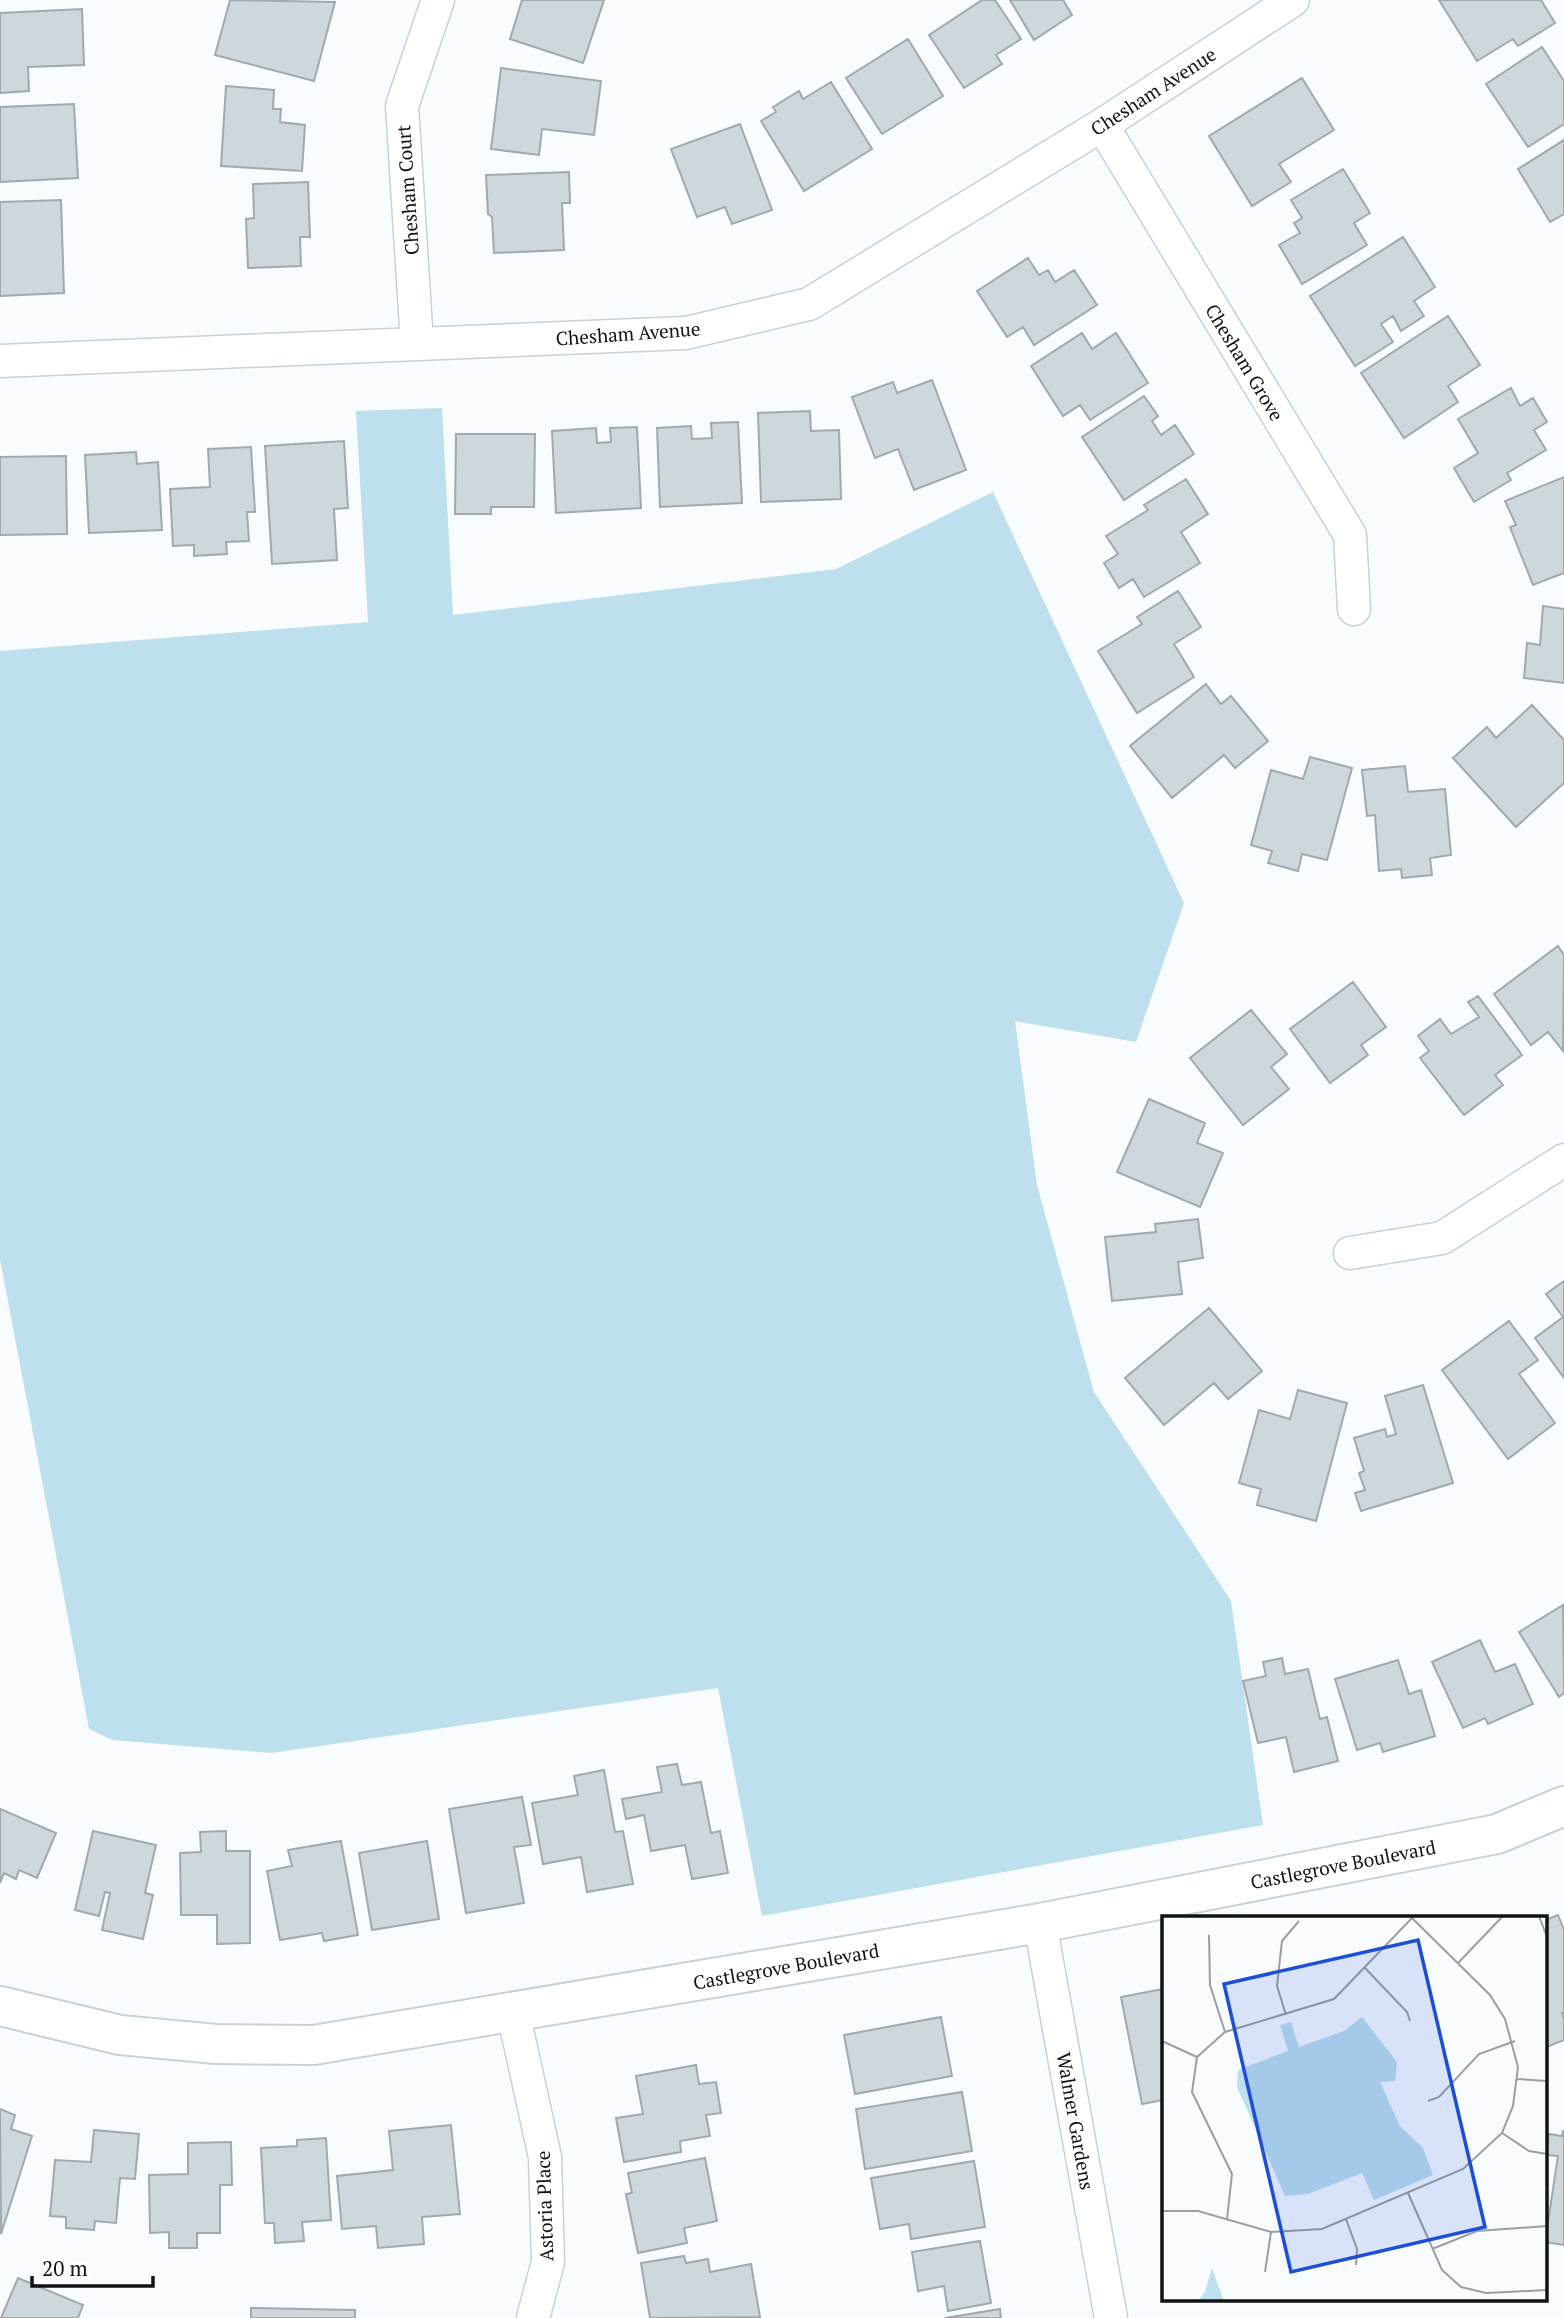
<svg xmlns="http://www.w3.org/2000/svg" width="1564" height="2318" viewBox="0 0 1564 2318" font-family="'PT Serif',serif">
  <rect width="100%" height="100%" fill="#f9fcfe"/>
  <path fill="#bedfed" d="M442,408L453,615L836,569L993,492L1184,903L1136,1042L1015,1021L1037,1185L1094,1392L1231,1601L1263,1825L762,1916L718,1688L272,1753L112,1740L89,1729L0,1259V651L368,622L356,411Z"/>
  <path fill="#ced7db" stroke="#a0a9ad" stroke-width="2" d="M230,0L335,2L314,81L215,55Z
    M522,0H604L583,63L510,39Z
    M982,0H995L1021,39L996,55L1002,64L964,88L929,35Z
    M1010,0H1063L1072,15L1034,40Z
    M1439,0H1541L1555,23L1518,46L1513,39L1477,61Z
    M82,9L84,65L28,67L29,91L0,93V13Z
    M908,39L943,96L882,134L846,78Z
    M1542,47L1564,81V124L1528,147L1486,84Z
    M501,68L601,81L594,135L542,129L539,155L491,149Z
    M1302,78L1334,130L1279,164L1291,182L1252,206L1209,136Z
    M831,82L872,149L804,191L761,121L776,112L773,107L799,91L803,99Z
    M226,86L274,90L273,109H281L280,122L305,125L302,171L221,166Z
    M74,104L78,178L0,182V107Z
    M740,124L772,210L732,224L725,207L697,217L671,149Z
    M1564,140V214L1550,222L1518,169Z
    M1343,169L1370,213L1354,223L1367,245L1302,284L1279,245L1300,233L1294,223L1302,218L1291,200Z
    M569,172L570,203H562L564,250L494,253L492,217L488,214L486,175Z
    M308,182L310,237H300L301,266L248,268L246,219L254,218L253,184Z
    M61,200L64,293L0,296V202Z
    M1403,237L1435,287L1414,301L1424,316L1401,331L1393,316L1381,324L1393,342L1355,366L1310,296Z
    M1028,258L1039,275L1048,270L1055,282L1074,270L1097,305L1034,345L1023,327L1007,337L977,291Z
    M1448,316L1480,365L1448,386L1458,402L1404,438L1361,373Z
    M1082,333L1092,349L1116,333L1148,383L1090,420L1080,405L1063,416L1031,366Z
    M932,380L966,470L914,490L898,449L875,458L852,397L893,382L897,393Z
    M1511,388L1520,406L1533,398L1547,422L1534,430L1546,450L1507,473L1511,480L1474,502L1454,468L1478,453L1458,419Z
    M1144,396L1158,416L1152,421L1161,435L1175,425L1194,454L1124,500L1082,437Z
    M810,411L811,431L839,430L841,499L761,502L758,413Z
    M738,422L742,503L660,507L657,428L691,426L692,439L712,438L711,423Z
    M637,427L641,508L556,513L552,431L596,428L597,443L611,442L610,428Z
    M456,434H535L534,507H491V514H455Z
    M344,441L348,508L334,509L337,560L272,564L265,446Z
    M251,447L255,512H247L249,541L226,542L227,554L194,556V545L173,546L170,489L210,487L208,449Z
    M136,452L137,464L158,462L162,530L89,533L85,455Z
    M66,456L67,534L0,535V457Z
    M1564,477V573L1533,585L1510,527L1516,525L1505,501Z
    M1186,479L1208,514L1181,532L1200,563L1144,597L1133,579L1119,588L1104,563L1118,554L1106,536L1148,510L1144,505Z
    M1178,591L1201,627L1174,644L1194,677L1137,713L1098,651L1142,624L1137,617Z
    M1543,606L1564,609V683L1524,678L1527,643L1540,645Z
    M1206,684L1221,704L1231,696L1268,741L1235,768L1224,755L1172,798L1130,746Z
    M1532,705L1564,740V783L1516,827L1453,758L1487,727L1496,738Z
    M1310,757L1352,768L1327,860L1302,854L1298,871L1268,863L1272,851L1251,845L1271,770L1303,779Z
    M1405,766L1408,792L1445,789L1451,855L1430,858L1432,875L1402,878L1401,869L1379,871L1375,815L1367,816L1362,770Z
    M1558,946L1564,955L1563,1051L1548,1032L1531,1045L1494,994Z
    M1353,982L1386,1027L1361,1045L1368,1055L1330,1083L1290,1029Z
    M1478,996L1522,1055L1495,1075L1503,1085L1464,1115L1420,1058L1429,1051L1418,1036L1440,1019L1451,1034L1479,1017L1468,1002Z
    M1251,1010L1287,1054L1271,1067L1289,1089L1243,1125L1190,1058Z
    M1149,1099L1205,1123L1197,1143L1223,1153L1200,1207L1117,1172Z
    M1198,1219L1203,1258L1178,1262L1182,1294L1112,1301L1105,1237L1156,1232L1155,1224Z
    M1564,1281V1378L1535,1338L1563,1317L1546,1294Z
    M1209,1308L1262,1371L1228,1399L1214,1383L1164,1425L1125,1378Z
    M1509,1321L1538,1360L1519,1374L1555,1423L1508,1459L1442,1370Z
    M1423,1385L1453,1483L1361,1511L1355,1493L1365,1490L1359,1473L1364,1471L1354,1438L1385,1429L1387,1437L1396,1434L1385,1396Z
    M1298,1390L1347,1403L1316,1521L1257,1505L1261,1489L1239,1483L1259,1410L1290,1419Z
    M1563,1605L1564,1693L1559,1697L1519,1632Z
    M1480,1640L1495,1672L1515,1664L1533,1704L1488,1724L1485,1718L1463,1728L1432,1662Z
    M1282,1658L1285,1674L1308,1669L1320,1719L1327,1717L1338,1761L1294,1772L1286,1737L1258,1743L1243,1681L1266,1676L1263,1662Z
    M1398,1660L1409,1694L1421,1690L1435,1736L1383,1752L1380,1743L1357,1750L1335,1679Z
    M677,1764L682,1785L701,1782L711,1833L720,1831L728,1873L692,1879L685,1845L651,1851L644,1815L626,1819L622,1799L662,1792L657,1767Z
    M604,1770L615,1832L623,1831L633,1884L587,1892L581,1857L543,1864L532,1803L578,1795L574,1776Z
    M522,1797L531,1845L514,1847L524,1903L466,1913L449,1809Z
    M0,1809L56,1833L37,1878L19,1870L16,1879L4,1873L0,1883Z
    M93,1831L156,1845L145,1893L153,1895L143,1939L102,1930L110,1893L105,1892L99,1916L75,1910Z
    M226,1831V1851H250V1943L217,1944V1915H181L180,1853L201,1852L200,1832Z
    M341,1841L358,1935L324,1941L322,1933L280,1940L267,1871L292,1866L288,1850Z
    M427,1841L439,1919L372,1930L359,1853Z
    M1558,1915L1564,1930V2013H1562L1564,2019V2040L1547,2047L1545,2040V1920Z
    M1163,1989V2100L1142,2104L1121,1997Z
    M941,2017L952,2076L855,2094L844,2035Z
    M696,2065L699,2084L716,2082L721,2113L706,2115L710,2136L680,2141L681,2152L624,2162L616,2118L643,2114L636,2076Z
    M962,2092L972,2151L865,2169L856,2109Z
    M0,2109L15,2115L11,2129L32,2136L1,2234Z
    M451,2125L460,2214L422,2217L424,2244L378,2248L376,2226L342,2229L337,2176L393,2170L389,2131Z
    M94,2130L139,2134L135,2179L120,2178L116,2223L95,2221L94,2230L66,2228V2217L50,2216L55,2160L91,2162Z
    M1563,2131H1564V2245L1545,2242L1558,2156L1546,2155L1549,2134L1562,2136Z
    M326,2138L331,2220L302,2222L304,2241L275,2243L274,2223H265L261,2148L297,2146V2140Z
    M231,2142L232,2185H220V2233H197V2248H169V2232L150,2233L149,2175L188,2174V2143Z
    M705,2158L717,2221L684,2228L687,2243L638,2253L626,2194L632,2193L628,2173Z
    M974,2161L985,2227L911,2239L909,2224L880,2229L871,2178Z
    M980,2241L991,2303L948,2311L944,2286L918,2291L912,2252Z
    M684,2256L686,2263L708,2259L710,2272L751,2264L760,2317L650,2318L641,2263Z
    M18,2278L83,2305L78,2318H1Z
    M251,2308L355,2310V2318H251Z
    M1000,2309L1001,2318H945Z"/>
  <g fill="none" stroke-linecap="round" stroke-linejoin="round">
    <defs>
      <path id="minor" d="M1102,125L1350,535L1354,609
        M417,344L402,106L438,0
        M0,361L686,333L809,304L1102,125L1293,0
        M1350,1253L1442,1238L1564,1160
        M1040,1923L1111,2318
        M513,2012L545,2157L548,2262L533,2318"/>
      <path id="tertiary" d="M0,2006L120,2035L216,2044L314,2045L1040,1923L1497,1834L1564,1806"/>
    </defs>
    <use href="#minor" stroke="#c8d1d5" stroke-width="35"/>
    <use href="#tertiary" stroke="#c8d1d5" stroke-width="42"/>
    <use href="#minor" stroke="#fff" stroke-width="32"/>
    <use href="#tertiary" stroke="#fff" stroke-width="38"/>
  </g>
  <g text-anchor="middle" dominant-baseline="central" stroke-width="5" stroke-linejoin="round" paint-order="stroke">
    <g font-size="19" fill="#101415" stroke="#fff">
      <text transform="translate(1153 91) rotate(-33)">Chesham Avenue</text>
      <text transform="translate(407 190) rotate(-94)">Chesham Court</text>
      <text transform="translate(628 333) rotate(-4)">Chesham Avenue</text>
      <text transform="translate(1245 362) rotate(59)">Chesham Grove</text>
      <text transform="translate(1343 1864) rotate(-11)">Castlegrove Boulevard</text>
      <text transform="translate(786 1966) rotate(-10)">Castlegrove Boulevard</text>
      <text transform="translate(1076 2121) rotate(80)">Walmer Gardens</text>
      <text transform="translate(544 2206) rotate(-92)">Astoria Place</text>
    </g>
  </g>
  <g transform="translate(1162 1916)">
    <rect width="385" height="385" fill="#f9fcfe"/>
    <path d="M200,101L235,146L233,165L218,166L238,210L261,232L271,259L212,284L200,257L146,278L123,280L75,171L76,154L126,135L118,109L129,106L137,131L182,115ZM50,352L62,385H36L43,376Z" fill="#bedfed"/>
    <path fill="none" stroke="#9c9fa1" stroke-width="2" d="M377,0L385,21M47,19L48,69L63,116M296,47L341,0M203,52L245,96L248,105M124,99L115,70L120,25L137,5M0,125L35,141M355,163L385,165M266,185L277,181L317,138L353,125M340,217L367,235L385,238M246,277L280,354L299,371L324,377L385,374M0,295H36L109,316L160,313L301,253L340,217L351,190L356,151L343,103L328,79L248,0M65,303L70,258L30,176L35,141L63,116L172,83L250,2M184,303L195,333L194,349M270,333L315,315L385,310M103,356L109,316"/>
    <path fill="#1d4ed8" fill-opacity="0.15" stroke="#1d4ed8" stroke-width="3.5" d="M256,24L323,311L129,356L62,68Z"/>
    <rect width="385" height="385" fill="none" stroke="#101415" stroke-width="3.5"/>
  </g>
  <path d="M32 2276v10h121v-10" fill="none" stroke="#101415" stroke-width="3.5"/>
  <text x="42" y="2276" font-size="21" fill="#101415" stroke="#ffffff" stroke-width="5" paint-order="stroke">20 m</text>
</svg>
